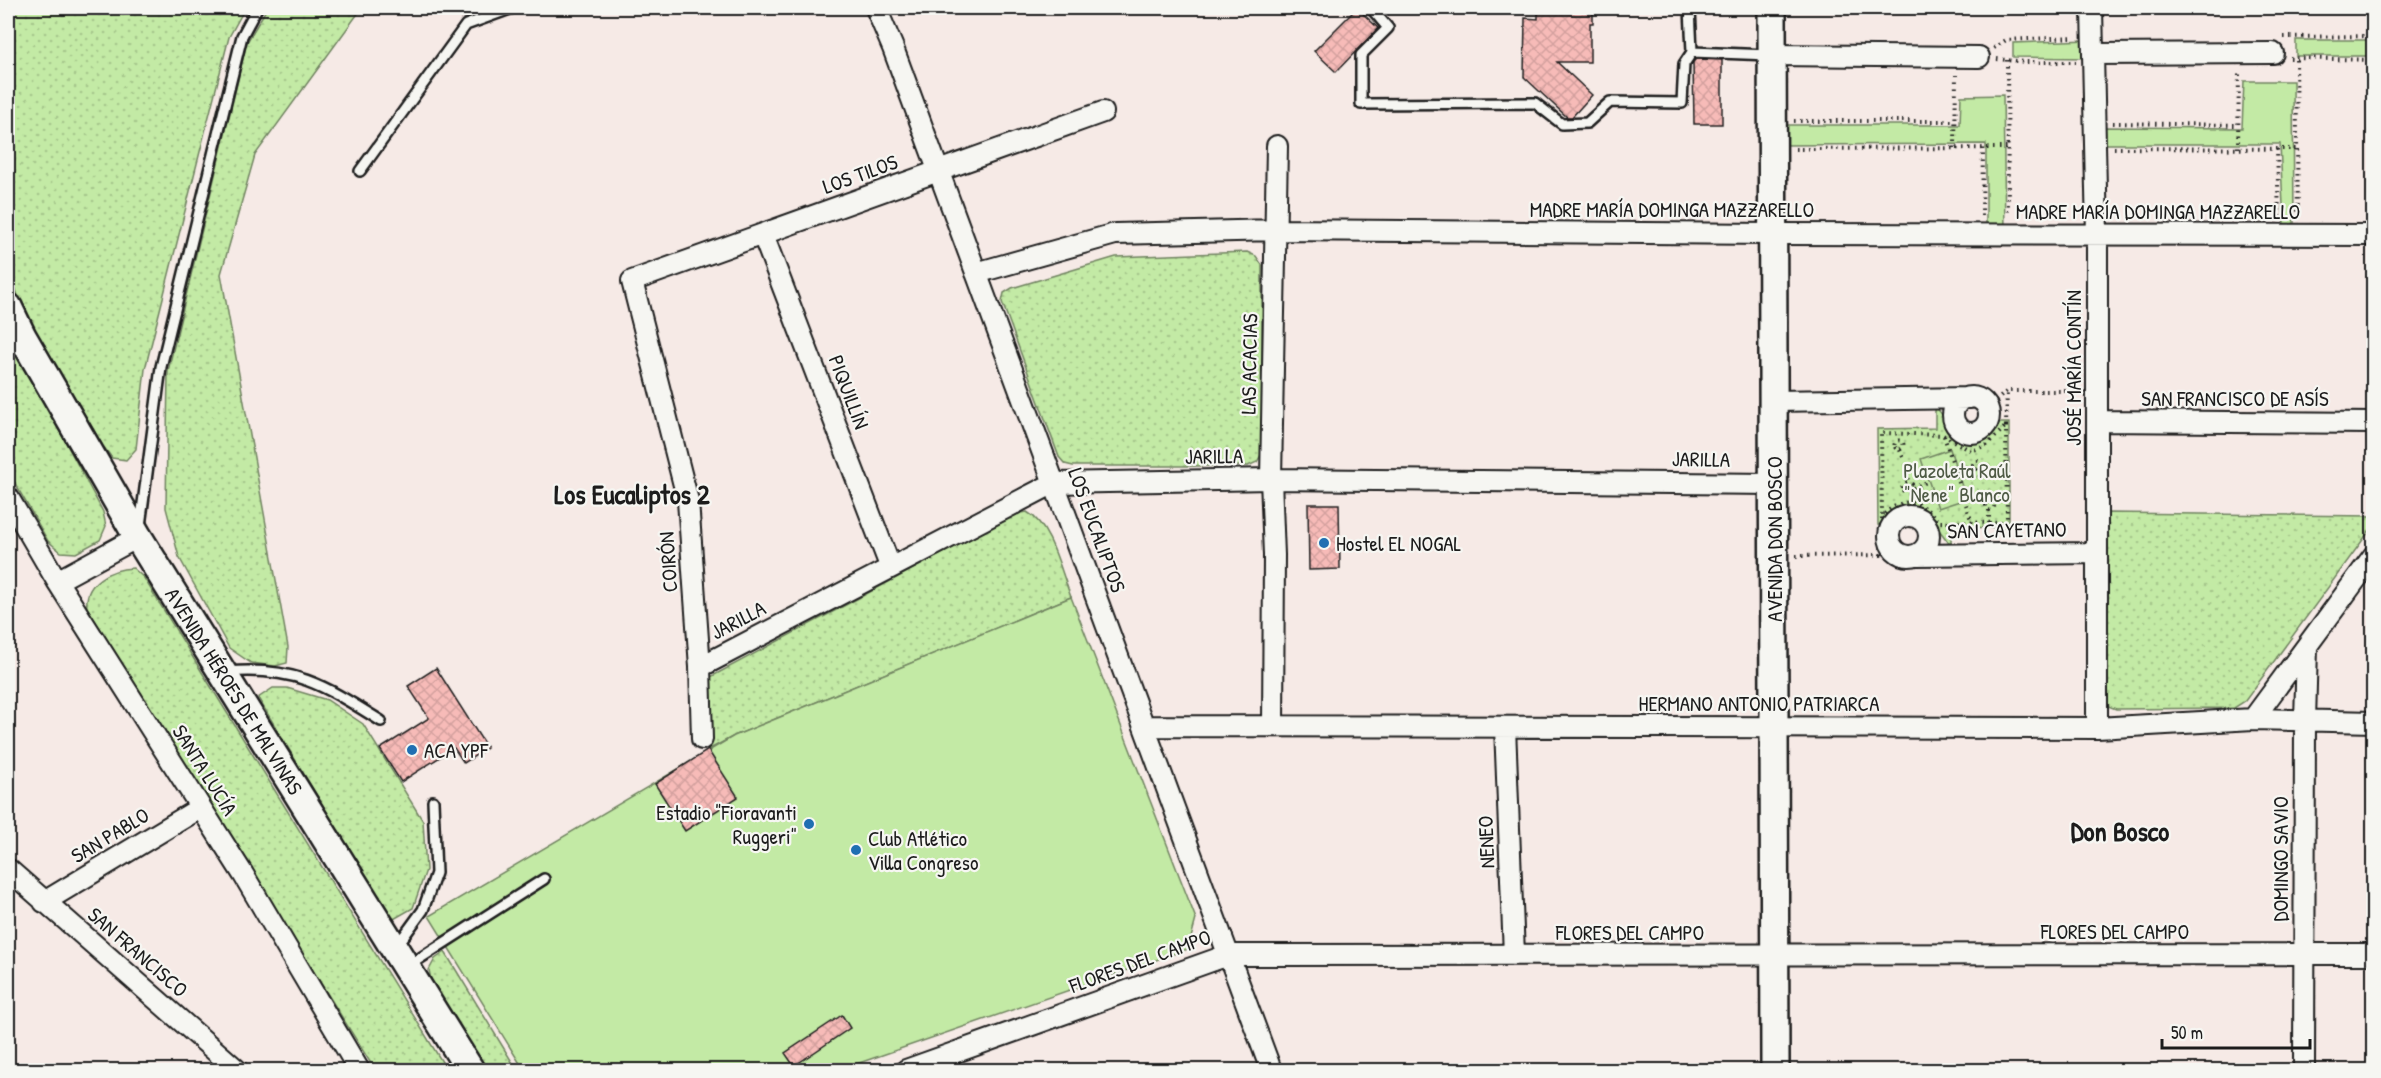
<svg xmlns="http://www.w3.org/2000/svg" width="2381" height="1078" viewBox="0 0 2381 1078" font-family="'Patrick Hand',sans-serif">
  <defs>
    <pattern id="grass-dots" width="8" height="8" patternUnits="userSpaceOnUse" patternTransform="scale(1.5)"><rect width="8" height="8" fill="#c3eaa5"/><path d="M2 2h.1M6 6h.1" fill="none" stroke="#a7c88d" stroke-width="1.8" stroke-linecap="round"/></pattern>
    <pattern id="building-cross-hatch" width="8" height="8" patternUnits="userSpaceOnUse" patternTransform="scale(1.5)"><rect width="8" height="8" fill="#f7bbb8"/><path d="M0 0l8 8M0 8l8-8" fill="none" stroke="#d3a09e"/></pattern>
  </defs>
  <rect width="100%" height="100%" fill="#f6eae6"/>
  <filter id="ink" filterUnits="userSpaceOnUse"><feTurbulence type="fractalNoise" baseFrequency=".0167" numOctaves="2"/><feDisplacementMap in="SourceGraphic" scale="12" xChannelSelector="R" yChannelSelector="G"/><feConvolveMatrix kernelMatrix="1 2 1 2 8 2 1 2 1" color-interpolation-filters="sRGB"/></filter>
  <g filter="url(#ink)">
    <path fill="url(#grass-dots)" stroke="#708360" stroke-width="1.5" d="M8,8H245L229,37L145,369L136,449L126,460L112,458L103,446L24,313L8,267Z
      M267,8H362L255,155L221,274L288,647L287,663L275,666L251,663L229,648L179,557L166,508L168,371L247,42Z
      M1247,252L1256,256L1262,265V453L1257,462L1248,466H1073L1065,464L1059,457L1002,302L1004,293L1012,288L1116,257Z
      M8,335L103,512L106,526L100,540L76,553L61,552L48,541L8,471Z
      M1935,407C1944,414 1948,427 1956,433C1970,444 1985,436 1992,423H2009V527L1951,528V546C1935,523 1910,490 1885,525H1878L1877,429L1935,428Z
      M1027,512C1051,525 1061,572 1071,597L734,736L708,750L705,680L1016,514Z
      M2106,513L2373,516V526L2245,701L2234,708L2116,709L2108,706L2104,700Z
      M133,568L144,578L447,1070H375L87,608C84,582 110,569 133,568Z
      M273,688H287L327,700L363,724L423,821L426,870L413,908L392,920L258,698Z
      M445,952L517,1070H485L432,985L429,970L435,959Z"/>
    <path fill="#c3eaa5" stroke="#708360" stroke-width="1.5" d="M2088,40V58L2013,57V43Z
      M2296,40H2373V56H2296Z
      M2244,81H2293L2294,226H2284L2280,144H2101V127L2242,128Z
      M2003,95L2005,230H1986V144L1780,145V125H1960L1961,96Z
      M1950,449L1966,499L1938,508L1921,459Z
      M1071,597L1196,919L1188,949L839,1070H524L429,916L734,736Z"/>
    <path fill="url(#building-cross-hatch)" stroke="#1c1c1c" stroke-width="1.5" d="M1357,8L1378,28L1336,72L1314,51Z
      M1538,8H1593V23H1590V62H1557L1592,95L1572,117H1567L1524,77L1525,18L1538,19Z
      M1696,59L1722,60V124H1694L1693,62Z
      M1308,504H1339L1340,569L1309,570Z
      M436,668L487,748L464,763L454,748L401,782L380,749L429,718L408,686Z
      M708,750L738,797L685,831L655,784Z
      M842,1015L850,1028L794,1066L785,1053Z"/>
    <g fill="none" stroke-linecap="round" stroke-linejoin="round">
      <defs>
        <path id="lane" d="M1371,8L1388,28L1361,55V104L1535,103L1562,124L1587,123L1610,102L1682,103L1684,64L1692,52
          M1690,8L1692,52L1770,55
          M360,171L466,25L513,8
          M140,526L161,367L242,36L257,8
          M227,672C296,666 325,686 381,721
          M396,947L423,910L436,873L433,801
          M408,966L544,879"/>
        <path id="street" d="M876,8L893,48L1271,1070
          M2092,8L2097,235V728
          M2093,54L2273,53
          M1772,55L1979,57
          M763,235L890,566
          M976,273L1115,234L1276,230L1773,234L2374,235
          M1953 415a18 18 0 1 1 36 0a18 18 0 1 1-36 0Z
          M1774,401L1970,398
          M2097,421L2374,423
          M8,497L57,581L243,874L359,1070
          M1889 536a20 20 0 1 1 40 0a20 20 0 1 1-40 0Z
          M1917,555L2097,553
          M57,581L138,537
          M700,667L1054,483L1271,479L1774,484
          M2253,719L2374,555
          M1144,726L2097,728L2253,719L2374,722
          M1273,726L1274,555L1271,479L1277,146
          M1505,727L1514,955
          M702,739L700,667L688,501L632,281L1103,112
          M8,869L237,1070
          M44,902L200,808
          M906,1070L1228,955L2374,954
          M2304,1070L2305,721L2307,647"/>
        <path id="secondary" d="M1772,8L1775,1070
          M8,307L22,336L138,537L470,1070"/>
      </defs>
      <use href="#lane" stroke="#1c1c1c" stroke-width="14"/>
      <use href="#street" stroke="#1c1c1c" stroke-width="24"/>
      <use href="#secondary" stroke="#1c1c1c" stroke-width="32"/>
      <path stroke="#1c1c1c" stroke-width="4" stroke-dasharray="1.5 4.5" stroke-linecap="butt" d="M2284,37L2374,36
        M1994,48L2006,40L2074,37
        M2290,58L2374,60
        M1997,59L2026,62H2076
        M2007,60L2008,216
        M2296,60L2298,218
        M1794,121H1955
        M2113,123L2238,125
        M1955,148L1956,75
        M2114,148L2298,149
        M2238,148L2239,72
        M1795,149L2008,148
        M2277,149L2279,217
        M1982,216L1983,148
        M1987,409L2007,391H2078
        M2006,426L2007,523L1939,522C1921,500 1904,495 1882,516L1881,433L1943,435L1971,451L1987,445Z
        M2006,426L2007,392
        M1944,436L1972,523
        M1894.5 445a4.5 4.5 0 1 1 9 0a4.5 4.5 0 1 1-9 0Z
        M1900,450L1903,457
        M1973 465a4 4 0 1 1 8 0a4 4 0 1 1-8 0Z
        M1977,469L1981,478
        M1907,472L1908,482
        M1955,472L1973,466
        M1902.5 488a5.5 5.5 0 1 1 11 0a5.5 5.5 0 1 1-11 0Z
        M1913,488L1927,482
        M1985,492L1988,502
        M1986 506a4 4 0 1 1 8 0a4 4 0 1 1-8 0Z
        M1989,510V523
        M1881,555L1882,516
        M1796,556L1881,555L1890,545"/>
      <use href="#lane" stroke="#f6f6f2" stroke-width="9"/>
      <use href="#street" stroke="#f6f6f2" stroke-width="20"/>
      <use href="#secondary" stroke="#f6f6f2" stroke-width="27"/>
    </g>
  </g>
  <g fill="#1f6fb2" stroke="#f6f6f2" stroke-width="2">
    <circle cx="1324" cy="543" r="6"/>
    <circle cx="412" cy="750" r="6"/>
    <circle cx="809" cy="824" r="6"/>
    <circle cx="856" cy="850" r="6"/>
  </g>
  <g text-anchor="middle" dominant-baseline="central" stroke-width="4.5" stroke-linejoin="round" paint-order="stroke">
    <g font-size="21" fill="#1c1c1c" stroke="#f6f6f2">
      <text transform="translate(860 174) rotate(-20)">LOS TILOS</text>
      <text x="1672" y="209">MADRE MARÍA DOMINGA MAZZARELLO</text>
      <text x="2158" y="211">MADRE MARÍA DOMINGA MAZZARELLO</text>
      <text transform="translate(1249 364) rotate(-89)">LAS ACACIAS</text>
      <text transform="translate(2073 368) rotate(-90)">JOSÉ MARÍA CONTÍN</text>
      <text transform="translate(849 392) rotate(69)">PIQUILLÍN</text>
      <text x="2235" y="398">SAN FRANCISCO DE ASÍS</text>
      <text transform="translate(1214 456) rotate(-1)">JARILLA</text>
      <text transform="translate(1701 459) rotate(1)">JARILLA</text>
      <text transform="translate(1097 530) rotate(70)">LOS EUCALIPTOS</text>
      <text transform="translate(2007 530) rotate(-1)">SAN CAYETANO</text>
      <text transform="translate(1774 539) rotate(-90)">AVENIDA DON BOSCO</text>
      <text transform="translate(668 562) rotate(-94)">COIRÓN</text>
      <text transform="translate(738 620) rotate(-28)">JARILLA</text>
      <text transform="translate(234 691) rotate(58)">AVENIDA HÉROES DE MALVINAS</text>
      <text x="1759" y="703">HERMANO ANTONIO PATRIARCA</text>
      <text transform="translate(205 770) rotate(58)">SANTA LUCÍA</text>
      <text transform="translate(110 835) rotate(-31)">SAN PABLO</text>
      <text transform="translate(1486 842) rotate(-92)">NENEO</text>
      <text transform="translate(2280 859) rotate(-90)">DOMINGO SAVIO</text>
      <text x="2115" y="931">FLORES DEL CAMPO</text>
      <text x="1630" y="932">FLORES DEL CAMPO</text>
      <text transform="translate(138 952) rotate(41)">SAN FRANCISCO</text>
      <text transform="translate(1140 961) rotate(-20)">FLORES DEL CAMPO</text>
    </g>
    <g font-size="21" fill="#4e5a45" stroke="#f6f6f2">
      <text x="1957" y="470">Plazoleta Raúl<tspan x="1957" dy="24">"Nene" Blanco</tspan></text>
    </g>
    <g font-size="21" fill="#1c1c1c" stroke="#f6f6f2" text-anchor="start">
      <text x="1336" y="543">Hostel EL NOGAL</text>
      <text x="424" y="750">ACA YPF</text>
      <text x="797" y="812" text-anchor="end">Estadio "Fioravanti<tspan x="797" dy="24">Ruggeri"</tspan></text>
      <text x="868" y="838">Club Atlético<tspan x="868" dy="24">Villa Congreso</tspan></text>
    </g>
    <g font-size="27" font-weight="bold" fill="#1c1c1c" stroke="#f6f6f2">
      <text x="632" y="494">Los Eucaliptos 2</text>
      <text x="2120" y="831">Don Bosco</text>
    </g>
  </g>
  <rect width="2381" height="1078" fill="none" stroke="#f6f6f2" stroke-width="30"/>
  <rect x="15" y="15" width="2351" height="1048" fill="none" stroke="#1c1c1c" stroke-width="2" filter="url(#ink)"/>
  <path d="M2162 1039v9h148v-9" fill="none" stroke="#1c1c1c" stroke-width="3"/>
  <text x="2171" y="1039" font-size="18" fill="#1c1c1c" stroke="#f6f6f2" stroke-width="4.5" paint-order="stroke">50 m</text>
</svg>
